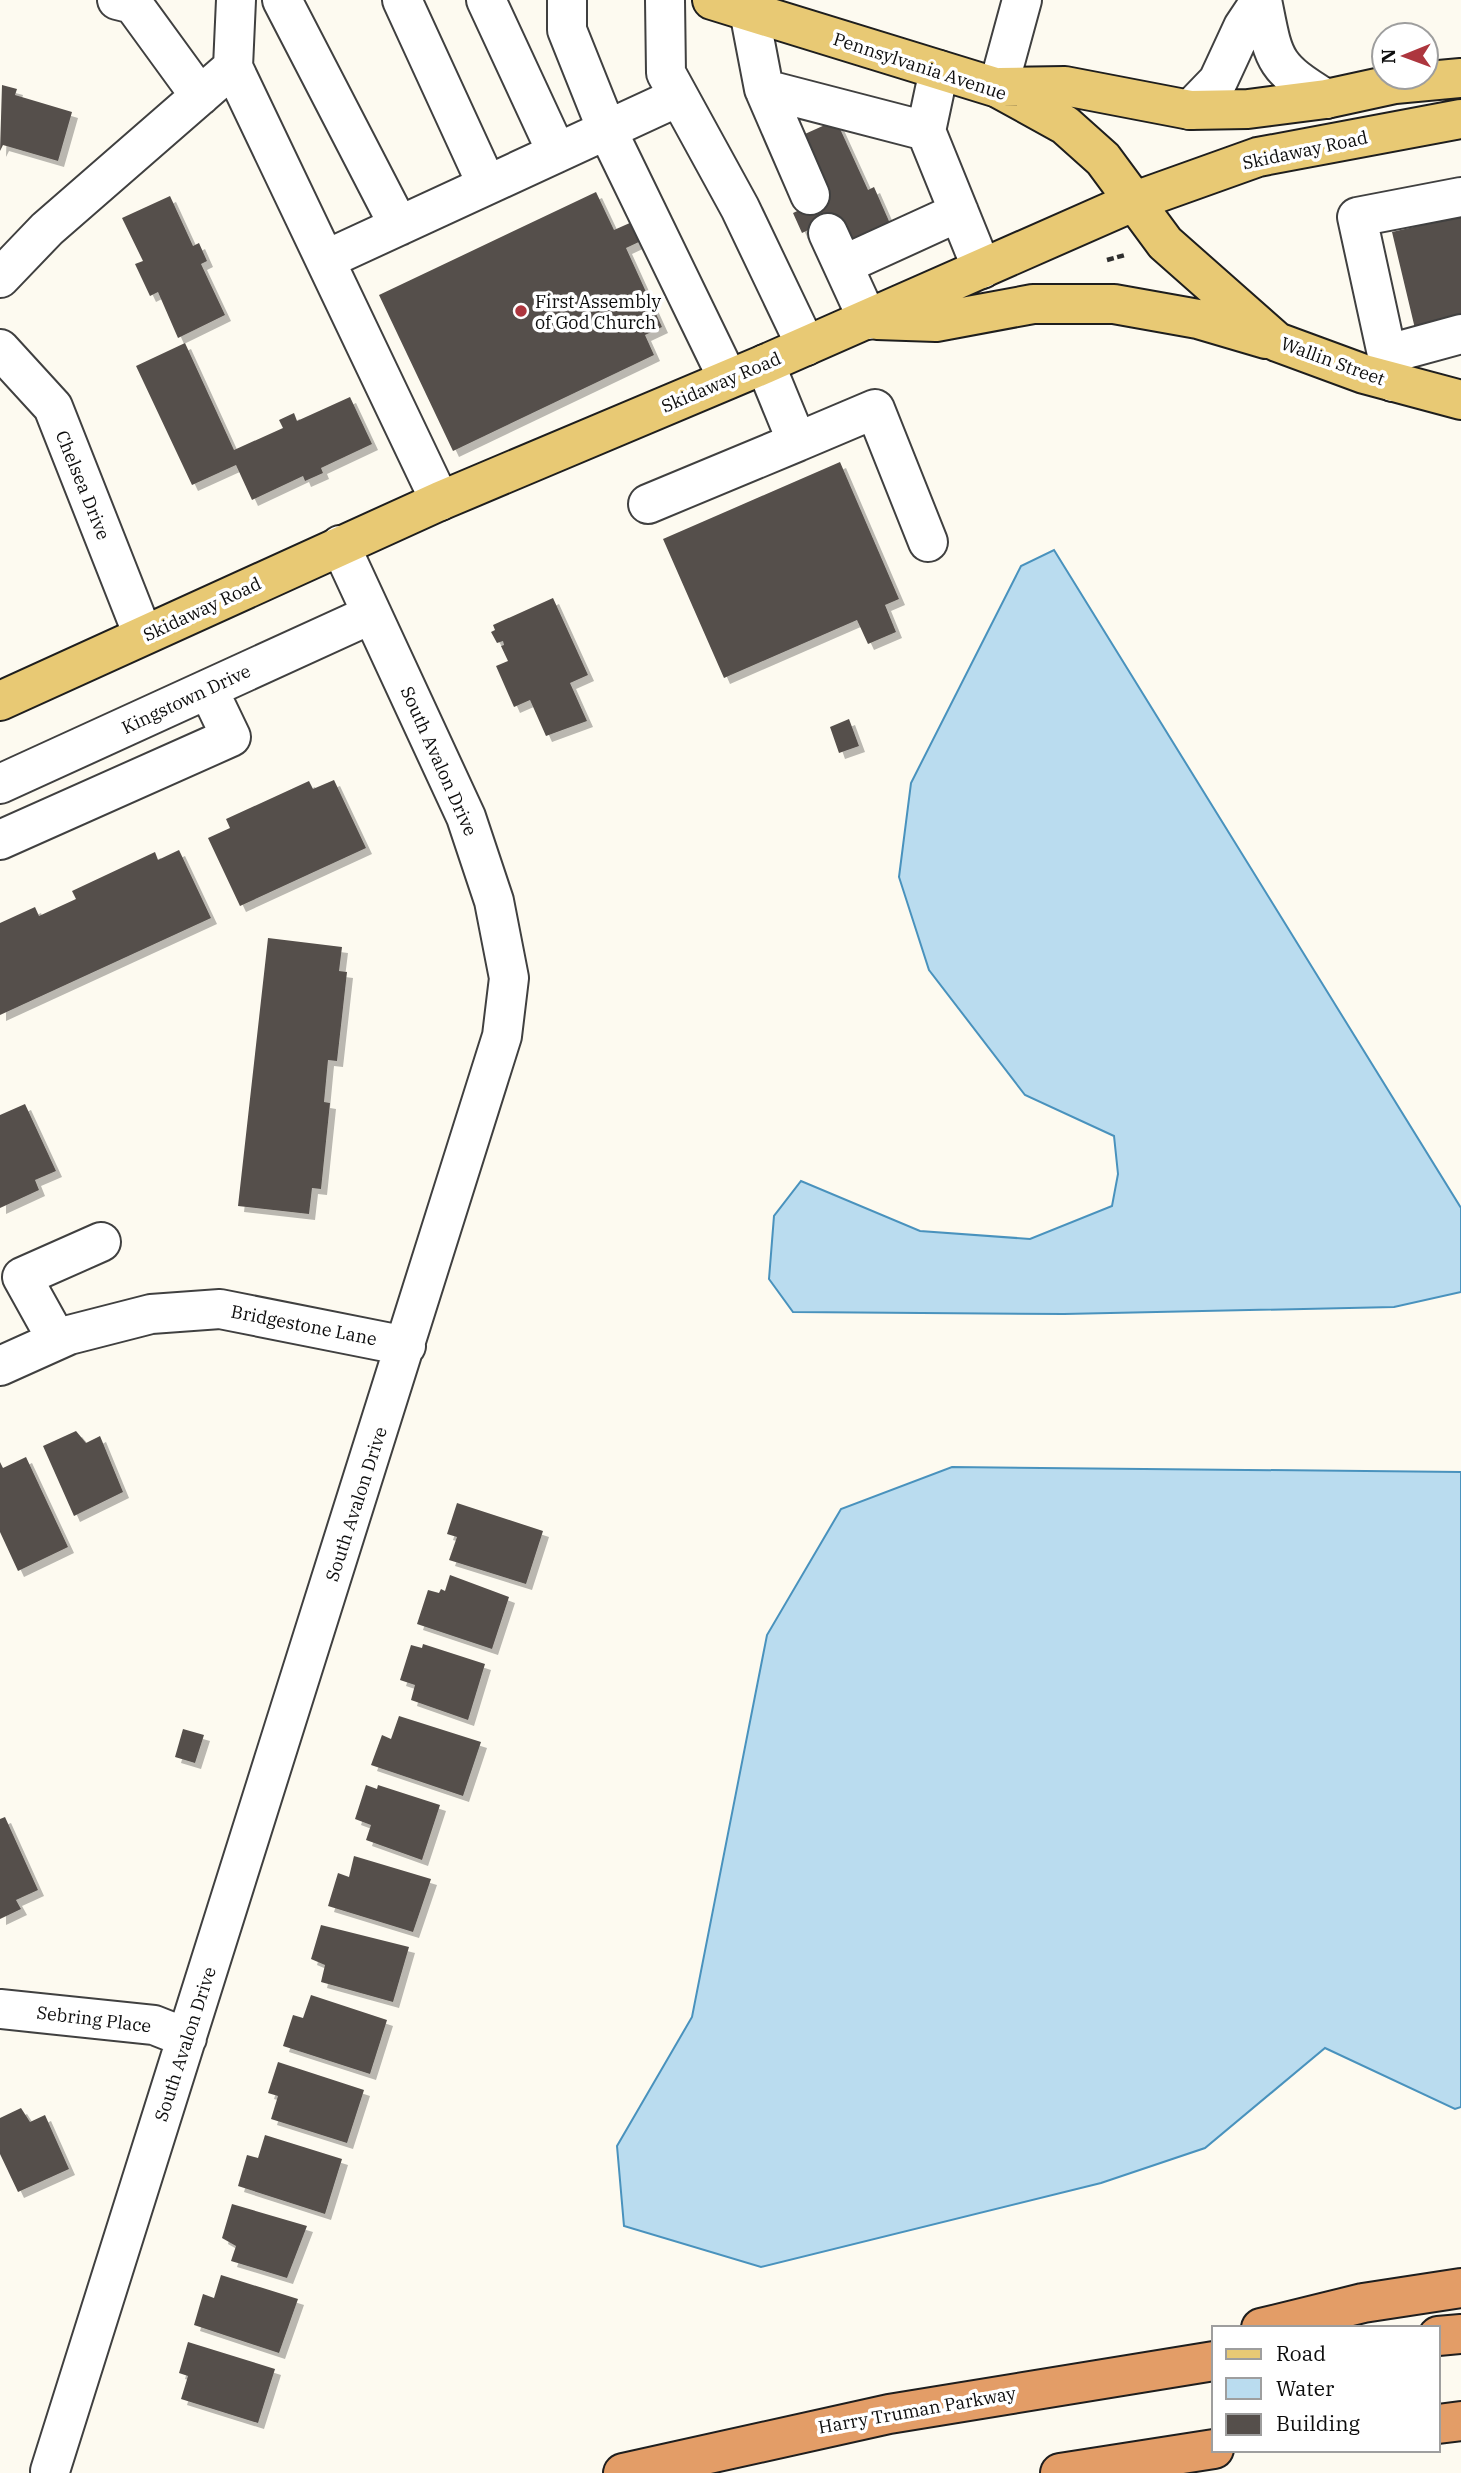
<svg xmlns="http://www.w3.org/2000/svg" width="1461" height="2473" viewBox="0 0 1461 2473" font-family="'IBM Plex Serif',serif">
  <defs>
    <filter id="shadow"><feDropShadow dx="6" dy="6" stdDeviation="0" flood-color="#0004"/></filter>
  </defs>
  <rect width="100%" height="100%" fill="#fdfaf0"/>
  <path fill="#badcef" stroke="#4992bd" stroke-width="2" d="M1054,550L1461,1208V1292L1394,1307L1064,1314L793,1312L769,1279L774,1216L801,1181L920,1231L1030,1239L1112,1206L1118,1174L1114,1136L1025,1095L929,970L899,877L911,783L1021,566Z
    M952,1467L1461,1472V2107L1455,2109L1325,2048L1205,2148L1101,2183L761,2267L624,2226L617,2146L692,2017L767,1635L841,1509Z"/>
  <path fill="#554f4b" filter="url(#shadow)" d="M2,85L17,89L15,95L72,112L58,161L3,145L0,151Z
    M836,120L868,190L874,187L892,228L845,249L831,219L802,233L793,213L823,199L796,138Z
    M596,192L614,230L632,222L641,241L626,248L662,327L645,335L654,355L453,451L379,295Z
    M170,196L193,246L199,243L207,261L201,264L225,315L178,338L158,292L150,296L135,264L143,261L122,218Z
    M1461,216V327L1417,337L1392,232Z
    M185,343L234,450L283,428L279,420L294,413L297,421L350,397L372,444L321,468L323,473L305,481L303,476L252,500L236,465L192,485L136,366Z
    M840,462L899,599L885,605L896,632L868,644L857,620L724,678L663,539Z
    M553,598L588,675L570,683L587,721L546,736L530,700L514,707L496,666L508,661L501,646L504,645L503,641L497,643L491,632L495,630L493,625Z
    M849,719L859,746L839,753L830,727Z
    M334,780L366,848L240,906L208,838L230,828L226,819L309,781L313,789Z
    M179,850L211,918L0,1015V923L35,907L39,916L76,899L72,891L155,852L158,860Z
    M268,938L342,947L339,971L347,972L337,1061L328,1060L324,1102L330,1103L321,1189L312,1188L309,1214L238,1206Z
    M25,1104L56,1171L35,1180L39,1190L0,1208V1115Z
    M76,1431L86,1443L100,1436L123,1492L74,1516L43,1446Z
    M26,1457L68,1547L18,1571L0,1532V1462L3,1468Z
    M457,1503L543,1531L526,1584L449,1560L457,1537L447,1534Z
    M450,1575L509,1597L492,1649L417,1624L428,1590L439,1593L441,1589L445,1591Z
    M423,1644L485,1664L468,1720L411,1700L415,1685L400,1680L411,1645L422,1648Z
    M399,1716L481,1742L463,1796L371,1765L382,1735L391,1739Z
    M183,1729L204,1735L195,1763L175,1757Z
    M366,1785L377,1789L378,1785L440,1805L422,1860L366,1840L371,1825L355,1819Z
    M5,1817L38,1890L16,1900L21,1909L0,1919V1819Z
    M354,1856L431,1879L413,1932L328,1906L338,1873L349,1877Z
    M321,1925L409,1947L393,2002L321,1982L325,1965L311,1959Z
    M311,1995L387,2020L370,2074L283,2046L293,2015L303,2018Z
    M278,2062L364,2090L347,2143L271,2119L278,2096L268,2093Z
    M21,2108L30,2122L45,2115L69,2169L18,2192L0,2154V2118Z
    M265,2135L342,2159L325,2214L238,2186L247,2155L258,2158Z
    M232,2204L307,2226L287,2278L231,2261L236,2246L222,2238Z
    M221,2275L298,2299L279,2353L194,2325L203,2294L214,2298Z
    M188,2342L275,2369L258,2423L181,2399L188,2376L179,2373Z"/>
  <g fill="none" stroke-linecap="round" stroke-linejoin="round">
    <defs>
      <path id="minor" d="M117,0L133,4L200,96
        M236,0L233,67L440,501
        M282,0L399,226
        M402,0L487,185
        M486,0L557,153
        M567,0V30L607,130L728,379
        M665,0L666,73L740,208L806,346
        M1262,0C1274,60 1272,66 1326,99
        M749,11L764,89L926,131
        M939,70L926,131L982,269
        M998,88L1022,0
        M764,89L810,195
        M1190,110L1218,81L1243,27L1261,0
        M828,233L868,320
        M325,260L678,97
        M843,265L959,212
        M0,278L47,229L233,67
        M0,349L53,407L143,635
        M1388,354L1461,334
        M765,364L797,442L875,409L928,542
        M1393,382L1357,217L1461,197
        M648,504L797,442
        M0,784L372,614
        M0,840L231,737L208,689
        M57,1340L22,1277L101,1242
        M0,1366L69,1335L151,1314L220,1309L406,1346
        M0,2009L154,2025L187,2038
        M50,2471L502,1036L509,978L494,901L466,817L340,545"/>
      <path id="major" d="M712,0L998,88L1065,125L1103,159L1165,243L1277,342L1364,374L1461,400
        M1000,87L1065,86L1190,110L1248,109L1326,99L1395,84L1461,78
        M877,320L936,322L1033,304H1114L1198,319L1266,339
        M0,701L440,501L765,364L1135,201L1258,157L1461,119"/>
      <path id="highway" d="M1261,2328L1363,2303L1461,2288
        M1438,2336L1461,2334
        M1438,2424L1461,2421
        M623,2473L889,2414L1214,2361
        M1060,2473L1214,2449"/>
    </defs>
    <use href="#minor" stroke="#404040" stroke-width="42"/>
    <use href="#major" stroke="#1e1e1e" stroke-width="42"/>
    <use href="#highway" stroke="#1e1e1e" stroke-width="42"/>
    <path stroke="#2f2f2f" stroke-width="4.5" stroke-dasharray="7 3.5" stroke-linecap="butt" d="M1107,260L1125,255"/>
    <use href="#minor" stroke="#fff" stroke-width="38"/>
    <use href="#major" stroke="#e8c974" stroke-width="38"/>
    <use href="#highway" stroke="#e39d67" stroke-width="38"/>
  </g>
  <circle fill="#ad363e" stroke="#fff" stroke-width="2.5" cx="521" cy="311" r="7"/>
  <g text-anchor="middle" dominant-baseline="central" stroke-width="7" stroke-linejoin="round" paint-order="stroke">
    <g font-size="18" fill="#0d0d0d" stroke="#fff">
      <text transform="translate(920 66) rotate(18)">Pennsylvania Avenue</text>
      <text transform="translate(1305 150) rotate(-12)">Skidaway Road</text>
      <text transform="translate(1333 361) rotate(20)">Wallin Street</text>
      <text transform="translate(721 382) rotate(-23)">Skidaway Road</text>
      <text transform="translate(83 485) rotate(68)">Chelsea Drive</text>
      <text transform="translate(202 609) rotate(-25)">Skidaway Road</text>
      <text transform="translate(186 699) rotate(-25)">Kingstown Drive</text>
      <text transform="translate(439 761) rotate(66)">South Avalon Drive</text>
      <text transform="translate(304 1325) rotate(11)">Bridgestone Lane</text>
      <text transform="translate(356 1504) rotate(-72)">South Avalon Drive</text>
      <text transform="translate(94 2019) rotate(7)">Sebring Place</text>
      <text transform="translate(185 2044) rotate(-72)">South Avalon Drive</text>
      <text transform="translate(917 2410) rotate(-10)">Harry Truman Parkway</text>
    </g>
    <g font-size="18" fill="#0d0d0d" stroke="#fff" text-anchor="start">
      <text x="535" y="301">First Assembly<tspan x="535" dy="21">of God Church</tspan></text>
    </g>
  </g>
  <rect x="1212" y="2326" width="228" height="126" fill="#ffffff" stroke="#9e9e9e" stroke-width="2"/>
  <rect x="1226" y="2349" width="35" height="10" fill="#e8c974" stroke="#9e9e9e" stroke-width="2"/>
  <text x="1276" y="2361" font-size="21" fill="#0d0d0d">Road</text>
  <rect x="1226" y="2378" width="35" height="21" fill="#badcef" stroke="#9e9e9e" stroke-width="2"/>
  <text x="1276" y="2396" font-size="21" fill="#0d0d0d">Water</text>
  <rect x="1226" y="2414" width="35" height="21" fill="#554f4b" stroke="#9e9e9e" stroke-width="2"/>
  <text x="1276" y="2431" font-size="21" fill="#0d0d0d">Building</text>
  <g transform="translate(1405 56) rotate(269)"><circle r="33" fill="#ffffff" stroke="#9e9e9e" stroke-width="2"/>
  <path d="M0-5L12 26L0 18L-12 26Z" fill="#ad363e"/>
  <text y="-10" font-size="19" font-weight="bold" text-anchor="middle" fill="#0d0d0d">N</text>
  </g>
</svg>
